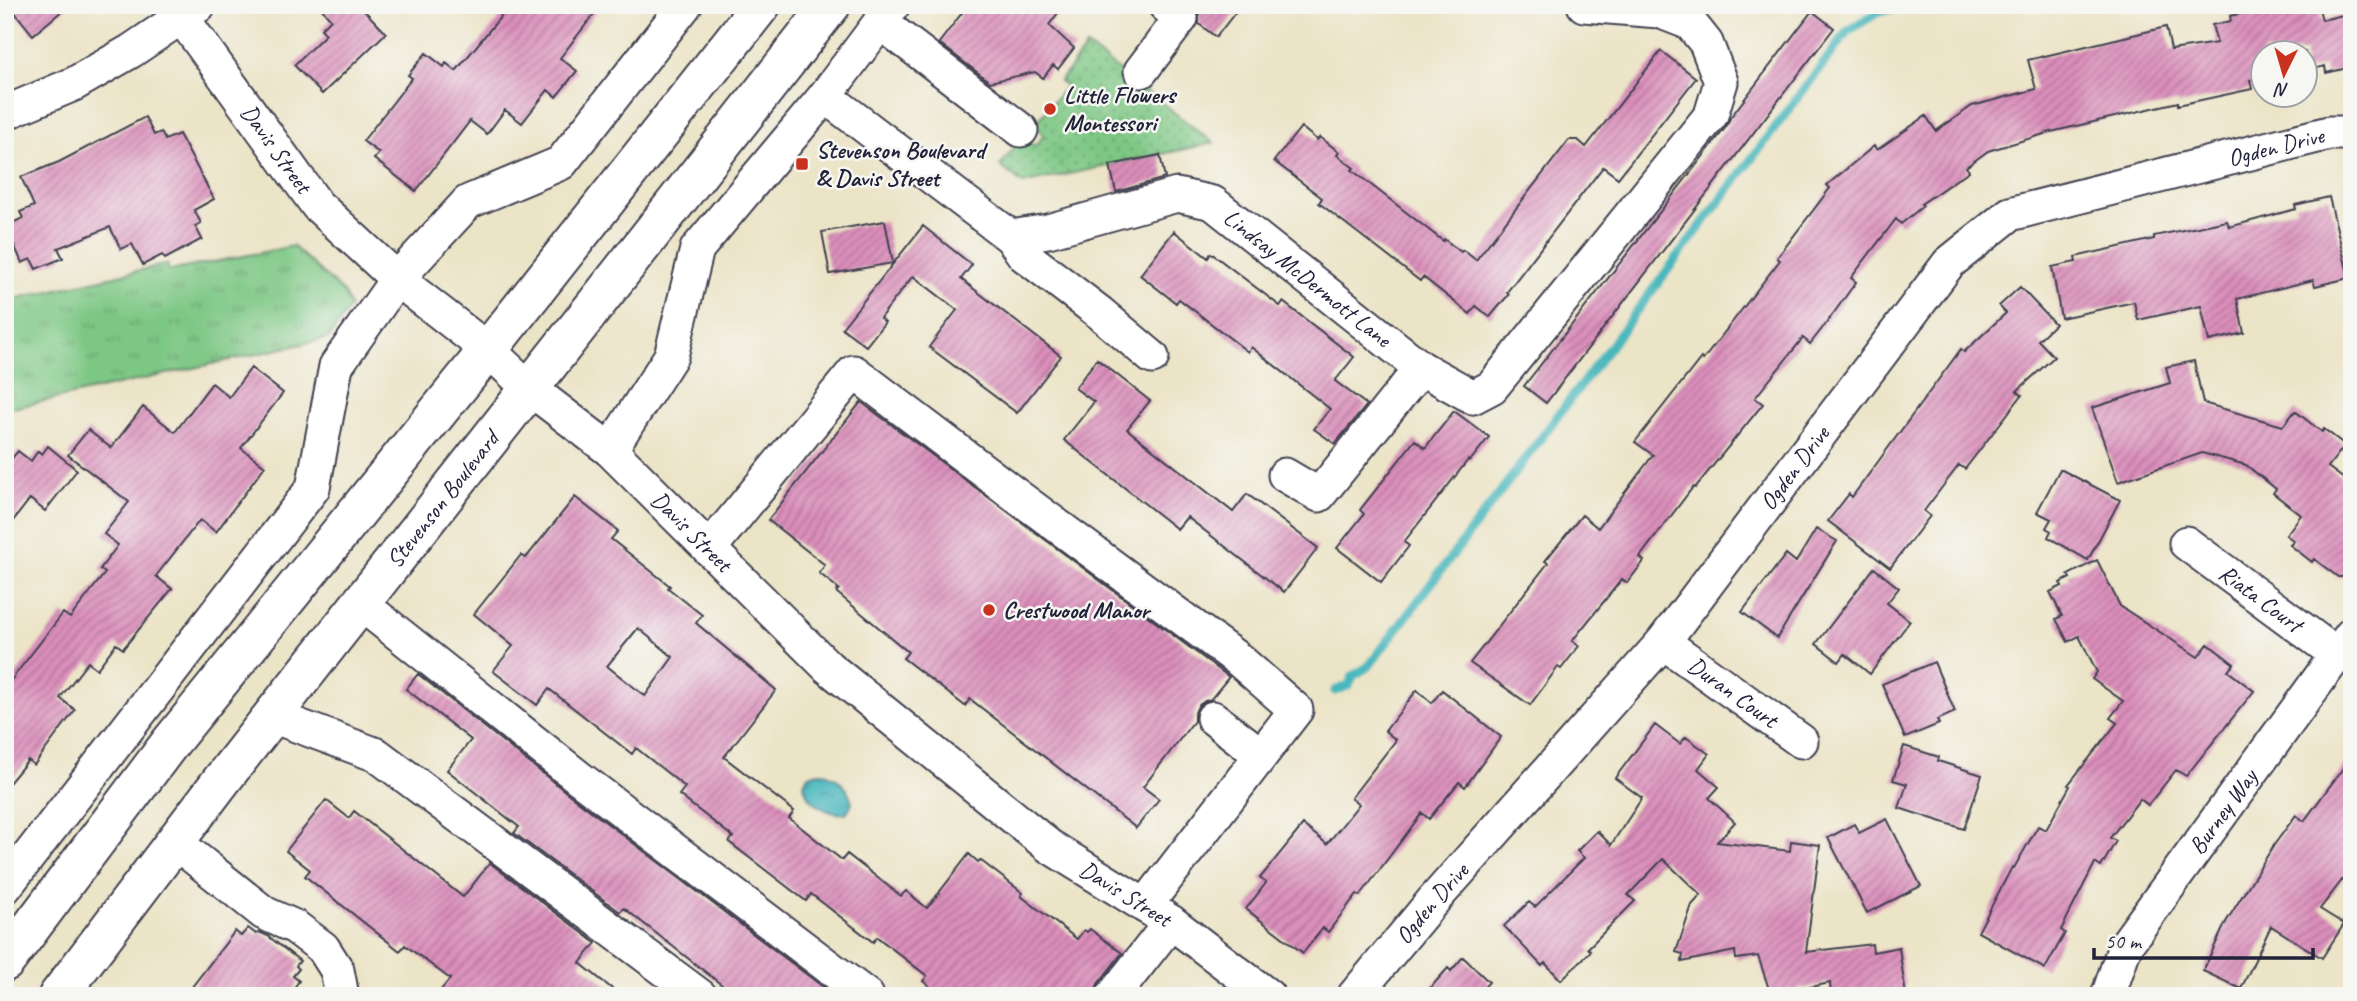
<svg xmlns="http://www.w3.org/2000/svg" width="2357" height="1001" viewBox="0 0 2357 1001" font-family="Caveat,sans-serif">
  <defs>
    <pattern id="grass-tufts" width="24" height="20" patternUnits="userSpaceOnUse" patternTransform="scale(1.75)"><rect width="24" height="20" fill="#7dc784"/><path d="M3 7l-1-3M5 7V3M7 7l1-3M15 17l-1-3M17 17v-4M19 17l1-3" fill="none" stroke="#66a16d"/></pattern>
    <pattern id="park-dots" width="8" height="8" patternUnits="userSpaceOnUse" patternTransform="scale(1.75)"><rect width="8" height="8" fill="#7dc784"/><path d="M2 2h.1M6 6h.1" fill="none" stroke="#66a16d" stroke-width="1.8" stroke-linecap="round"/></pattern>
    <pattern id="water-ripples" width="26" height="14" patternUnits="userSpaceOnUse" patternTransform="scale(1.75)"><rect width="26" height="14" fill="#48b7bd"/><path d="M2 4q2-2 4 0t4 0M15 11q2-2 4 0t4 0" fill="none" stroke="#3c949b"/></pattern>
    <pattern id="building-hatch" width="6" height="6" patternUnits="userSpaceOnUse" patternTransform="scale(1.75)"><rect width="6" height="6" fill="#db8fbb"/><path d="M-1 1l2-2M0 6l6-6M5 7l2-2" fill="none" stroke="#b17499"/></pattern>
  </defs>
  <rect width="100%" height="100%" fill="#f6f6f2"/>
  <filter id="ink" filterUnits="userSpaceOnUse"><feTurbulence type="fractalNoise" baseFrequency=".0143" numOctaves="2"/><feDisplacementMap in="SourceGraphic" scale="14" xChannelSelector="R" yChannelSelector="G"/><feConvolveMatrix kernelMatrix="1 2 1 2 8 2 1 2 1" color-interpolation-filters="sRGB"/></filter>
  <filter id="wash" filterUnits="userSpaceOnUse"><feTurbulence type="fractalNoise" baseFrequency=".00686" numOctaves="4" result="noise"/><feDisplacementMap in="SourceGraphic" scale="28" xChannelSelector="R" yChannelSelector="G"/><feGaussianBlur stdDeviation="1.57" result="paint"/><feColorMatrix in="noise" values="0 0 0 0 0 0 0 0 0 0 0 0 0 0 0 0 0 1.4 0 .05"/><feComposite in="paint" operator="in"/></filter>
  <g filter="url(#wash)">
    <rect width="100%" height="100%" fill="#ece4c7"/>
    <path fill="url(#grass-tufts)" stroke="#507460" stroke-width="2" d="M293,246L344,293L350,307L329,338L9,409L5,407V301L167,264L169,271Z"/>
    <path fill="url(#park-dots)" stroke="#507460" stroke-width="2" d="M1087,46L1214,143L1023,184L1000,166L1022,137L1035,146L1044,135L1034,126L1066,86L1060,81Z"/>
    <path fill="url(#water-ripples)" stroke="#356c7c" stroke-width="2" d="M822,772C838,777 849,786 852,804L846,813C815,818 784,774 822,772Z"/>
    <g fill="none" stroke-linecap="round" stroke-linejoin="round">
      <path stroke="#48b7bd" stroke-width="9" d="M1335,691L1349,685L1353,676L1369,666L1848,31L1879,12L1910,5
        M2346,996L2352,983"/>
    </g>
    <g id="blocks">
      <path fill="url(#building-hatch)" fill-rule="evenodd" d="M9,5H69L33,35Z
        M318,5H359L386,33L322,94L294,65L326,34L321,29L331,19Z
        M510,5H601L560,58L577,71L556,97L548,90L522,123L505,110L487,134L470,121L416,191L374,159L379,153L363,141L412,78L408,75L426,53L444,67L446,63L456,71Z
        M968,5H1064L1049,25L1074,48L1058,69L1053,65L1043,78L1035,72L990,82L939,43Z
        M1195,5H1241L1216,37L1199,24V12Z
        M2278,5H2318L2322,20L2343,15L2352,53V67L2326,73L2325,66L2305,71V52H2263V77L2250,80L2252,89L2178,105V102L2051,132L1988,151L1966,167L1969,171L1921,204L1923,206L1901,224L1896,219L1851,278L1856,282L1828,321L1810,344L1803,338L1755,398L1763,404L1695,488L1693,487L1640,557L1644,561L1627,583L1622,579L1572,641L1579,646L1561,669L1558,667L1530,705L1470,663L1548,563L1545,561L1582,515L1598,528L1653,455L1635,442L1701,358L1703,360L1780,260L1777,258L1830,188L1827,185L1874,146L1877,150L1926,116L1936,131L1972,106L2036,89L2028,60L2166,27L2171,50L2217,43L2212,25L2231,21L2230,16Z
        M1812,11L1834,28L1546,403L1524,386L1726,127L1730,118Z
        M1661,51L1696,78L1618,178L1603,167L1507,292L1509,294L1490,317L1476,306L1470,314L1423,277L1420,281L1319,203L1322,198L1274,161L1301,127L1317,140L1320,137L1339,152L1337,155L1354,168L1352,170L1443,241L1444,239L1461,252L1463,250L1476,260L1569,140H1578L1586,147Z
        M145,117L154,135L161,132L165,140L179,134L214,199L194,210L201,223L195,226L202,239L165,259L162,255L143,265L132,244L121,249L110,227L58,248L63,258L36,269L31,259L22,263L6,226L23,218L20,212L34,206L21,177L59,162Z
        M1160,155L1165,178L1116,192L1110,165Z
        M2329,197L2349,278L2315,286L2313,280L2237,299L2244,333L2209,341L2201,306L2138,320L2134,302L2061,318L2052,267L2076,262L2075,257L2154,239V236L2227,221L2229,227L2296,209L2295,205Z
        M885,221L893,263L830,274L822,232Z
        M923,226L972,265L961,279L1061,356L1017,413L929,347L957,310L913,276L880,318L885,322L866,346L842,328Z
        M1174,231L1208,258L1211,253L1280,306L1283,302L1354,357L1335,381L1367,405L1335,444L1314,429L1330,409L1251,347L1248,352L1179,299L1176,303L1140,275Z
        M2020,287L2055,324L2038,340L2054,357L2017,391L2022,395L1965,469L1959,465L1924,511L1930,516L1890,568L1828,521L1849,494L1852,497L1961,349L1964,352L2006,313L1999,306Z
        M1097,359L1150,401L1127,429L1233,512L1247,494L1318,548L1284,592L1187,517L1177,529L1064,440L1094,402L1075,388Z
        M2194,361L2203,403L2283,426L2295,411L2322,432L2324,429L2345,445L2328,467L2352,485V564L2342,577H2338L2314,559L2312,562L2290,545L2294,541L2286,535L2301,515L2273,493L2276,489L2246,465L2202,453L2118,482L2092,408L2170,383L2166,367Z
        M251,368L283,393L241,448L265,466L216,532L200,520L156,576L172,589L123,649L116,644L97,669L88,662L60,698L75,710L34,765L28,760L5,788V688L63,613L70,618L105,573L100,569L118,545L104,534L129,502L68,455L88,430L111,448L143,407L175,432L212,383L229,397Z
        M861,402L1229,677L1211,699L1205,701L1198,706L1194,715V721L1143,787L1159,799L1136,828L970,699L965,706L903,658L908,652L836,592L839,589L819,573L825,565L768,520Z
        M1454,411L1489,437L1470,461L1468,460L1404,542L1409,546L1381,582L1337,548L1364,514L1360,510L1415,440L1425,448Z
        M48,446L77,470L45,511L30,499L5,531V466L18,451L31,461L38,451L42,454Z
        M2060,469L2120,500L2088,560L2048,537L2051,531L2046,528L2051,519L2037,512Z
        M575,497L618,531L611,539L670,586L668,588L702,615L696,623L776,690L724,757L794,811L789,818L842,860L847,854L901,896L906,891L927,908L969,854L978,862L980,860L1023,893L1021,896L1077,939L1084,930L1087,932L1090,929L1122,953L1098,984L1094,996H942L923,981L927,976L877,937L873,942L811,894L806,901L729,842L733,837L679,795L685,787L636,748L632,754L549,689L537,705L493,671L513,646L474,614L521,555L526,558ZM638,628L673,657L645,696L607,666Z
        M1816,529L1837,541L1777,638L1742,612L1786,554L1796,562Z
        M2097,560L2120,606L2198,657L2208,644L2234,664L2228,671L2254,691L2186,776L2176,770L2148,805L2140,799L2110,838L2116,841L2101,867L2095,863L2061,930L2065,933L2045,969L1978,932L2012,867L2014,868L2038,826L2046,830L2070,786L2068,785L2117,723L2110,718L2123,701L2092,679L2097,672L2079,636L2068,642L2056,619L2062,616L2050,592L2062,586L2060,583L2070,578L2068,575Z
        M1874,568L1899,588L1887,603L1910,621L1870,674L1845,654L1839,662L1816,644Z
        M1934,662L1955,712L1937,720L1939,724L1905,738L1882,684Z
        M418,674L566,792L835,996H736L624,908L620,912L514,833L519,827L447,770L471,740L406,689Z
        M1417,690L1432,703L1442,690L1501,737L1465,787L1459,782L1429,819L1422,813L1360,896L1357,894L1328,932L1323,928L1303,953L1246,909L1266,883L1260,878L1303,825L1327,844L1359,804L1351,798L1396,740L1385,731Z
        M1655,725L1680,744L1686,737L1709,754L1698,769L1719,787L1709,798L1735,822L1717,842L1790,851L1791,841L1820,845L1806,952L1872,944L1873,952L1899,947L1906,996H1831L1830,983L1771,995L1758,956L1736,959L1735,951L1682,962L1683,954L1676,952L1692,905L1701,895L1663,859L1628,895L1635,901L1588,948L1591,951L1561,980L1545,963L1542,966L1504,926L1529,902L1535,907L1584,858L1577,851L1597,831L1611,845L1642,798L1615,778Z
        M1904,746L1939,757L1938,761L1982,775L1964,829L1899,808L1907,784L1893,780Z
        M2352,756V867L2320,909L2344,924L2322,958L2271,926L2241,989L2203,971L2226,922L2274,845L2296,815L2304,821Z
        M326,800L349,818L354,811L463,897L490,863L596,943L580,963L621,996H436L450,979L405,945L400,951L305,876L310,870L286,851Z
        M1887,819L1921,886L1867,913L1828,838L1854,824L1859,833Z
        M248,928L256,934L259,932L268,936L300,961L296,966L299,969L293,976L299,981L288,996H185L235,931L241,936Z
        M1463,957L1489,982L1476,996H1423L1448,968L1451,971Z"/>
    </g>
  </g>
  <g filter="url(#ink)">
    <use href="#blocks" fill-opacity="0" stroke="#403f50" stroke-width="2"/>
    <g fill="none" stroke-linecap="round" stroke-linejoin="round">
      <defs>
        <g id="minor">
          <path id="s1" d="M173,5L317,205L397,279L488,350L529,388L610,450L828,667L1049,846L1171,922L1268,996"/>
          <path d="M880,22L1021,130"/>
          <path d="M1141,71L1181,18L1165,5"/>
          <path d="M825,96L1011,237L1024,255L1100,313L1152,357"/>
          <path d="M5,113L74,84L131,51L199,5"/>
          <path id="s2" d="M1011,237L1048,231L1177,195L1213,203L1421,368L1473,397L1492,387L1711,115L1721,82L1706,43L1690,23L1659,11L1584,5"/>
          <path d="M610,450L671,356L697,249L825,96L893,5"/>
          <path d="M1285,475L1319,495L1421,368"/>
          <path id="s3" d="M2186,543L2336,654"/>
          <path d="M709,549L854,372L1017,496L1239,660L1296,710L1145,906"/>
          <path d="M360,603L578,777L867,996"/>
          <path id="s4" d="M1663,642L1801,741"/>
          <path d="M272,716L377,755L700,996"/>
          <path d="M1213,718L1261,755"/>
          <path d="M175,842L264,913L295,927L323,948L337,970L342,996"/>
          <path d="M5,887L313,488L336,366L397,279L468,202L561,163L685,5"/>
          <path d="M1113,996L1171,922"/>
          <path id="s5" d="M1354,996L1432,902L1663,642L1949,263L2010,214L2329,133H2352"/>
          <path id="s6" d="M2108,996L2125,946L2352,634"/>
        </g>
        <g id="major">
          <path d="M5,962L170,743L488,350L761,5"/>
          <path id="s7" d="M58,996L221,781L831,5"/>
        </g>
      </defs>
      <use href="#minor" stroke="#403f50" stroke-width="37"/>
      <use href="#major" stroke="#403f50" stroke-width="42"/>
      <use href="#minor" stroke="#fff" stroke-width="33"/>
      <use href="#major" stroke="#fff" stroke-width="38"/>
    </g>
  </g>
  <g fill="#c8321e" stroke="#f6f6f2" stroke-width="2.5">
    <circle cx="1050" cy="109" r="7"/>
    <rect x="795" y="157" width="14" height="14" rx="3.5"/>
    <circle cx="989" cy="610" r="7"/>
  </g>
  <g text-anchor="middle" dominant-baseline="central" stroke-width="5" stroke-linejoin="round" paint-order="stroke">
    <g font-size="24" font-weight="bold" fill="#22223b" stroke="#f6f6f2" text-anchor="start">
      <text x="1064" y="95">Little Flowers<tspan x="1064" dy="28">Montessori</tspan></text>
      <text x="816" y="150">Stevenson Boulevard<tspan x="816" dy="28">&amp; Davis Street</tspan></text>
      <text x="1003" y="610">Crestwood Manor</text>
    </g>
    <g font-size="24" fill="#22223b" stroke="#f6f6f2">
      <text stroke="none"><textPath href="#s1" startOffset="177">Davis Street</textPath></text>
      <text stroke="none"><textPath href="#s5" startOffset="1297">Ogden Drive</textPath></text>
      <text stroke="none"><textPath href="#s2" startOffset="329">Lindsay McDermott Lane</textPath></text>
      <text stroke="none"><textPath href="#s5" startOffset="688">Ogden Drive</textPath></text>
      <text stroke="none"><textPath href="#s7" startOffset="628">Stevenson Boulevard</textPath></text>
      <text stroke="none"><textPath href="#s1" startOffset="744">Davis Street</textPath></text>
      <text stroke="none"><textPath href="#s3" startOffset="93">Riata Court</textPath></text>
      <text stroke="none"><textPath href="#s4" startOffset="86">Duran Court</textPath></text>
      <text stroke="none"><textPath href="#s6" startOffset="219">Burney Way</textPath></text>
      <text stroke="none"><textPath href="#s1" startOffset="1311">Davis Street</textPath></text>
      <text stroke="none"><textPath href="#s5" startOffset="121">Ogden Drive</textPath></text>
    </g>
  </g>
  <rect width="2357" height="1001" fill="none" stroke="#f6f6f2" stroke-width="28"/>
  <g transform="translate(2284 74) rotate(185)"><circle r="33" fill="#f6f6f2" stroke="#a1a1a9" stroke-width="2"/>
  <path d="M0-5L12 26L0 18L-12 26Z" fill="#c8321e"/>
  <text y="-10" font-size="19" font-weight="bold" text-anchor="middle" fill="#22223b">N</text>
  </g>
  <path d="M2094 948v10h219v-10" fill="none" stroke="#22223b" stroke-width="3.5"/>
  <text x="2105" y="948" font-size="21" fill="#22223b" stroke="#f6f6f2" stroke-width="5" paint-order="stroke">50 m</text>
</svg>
